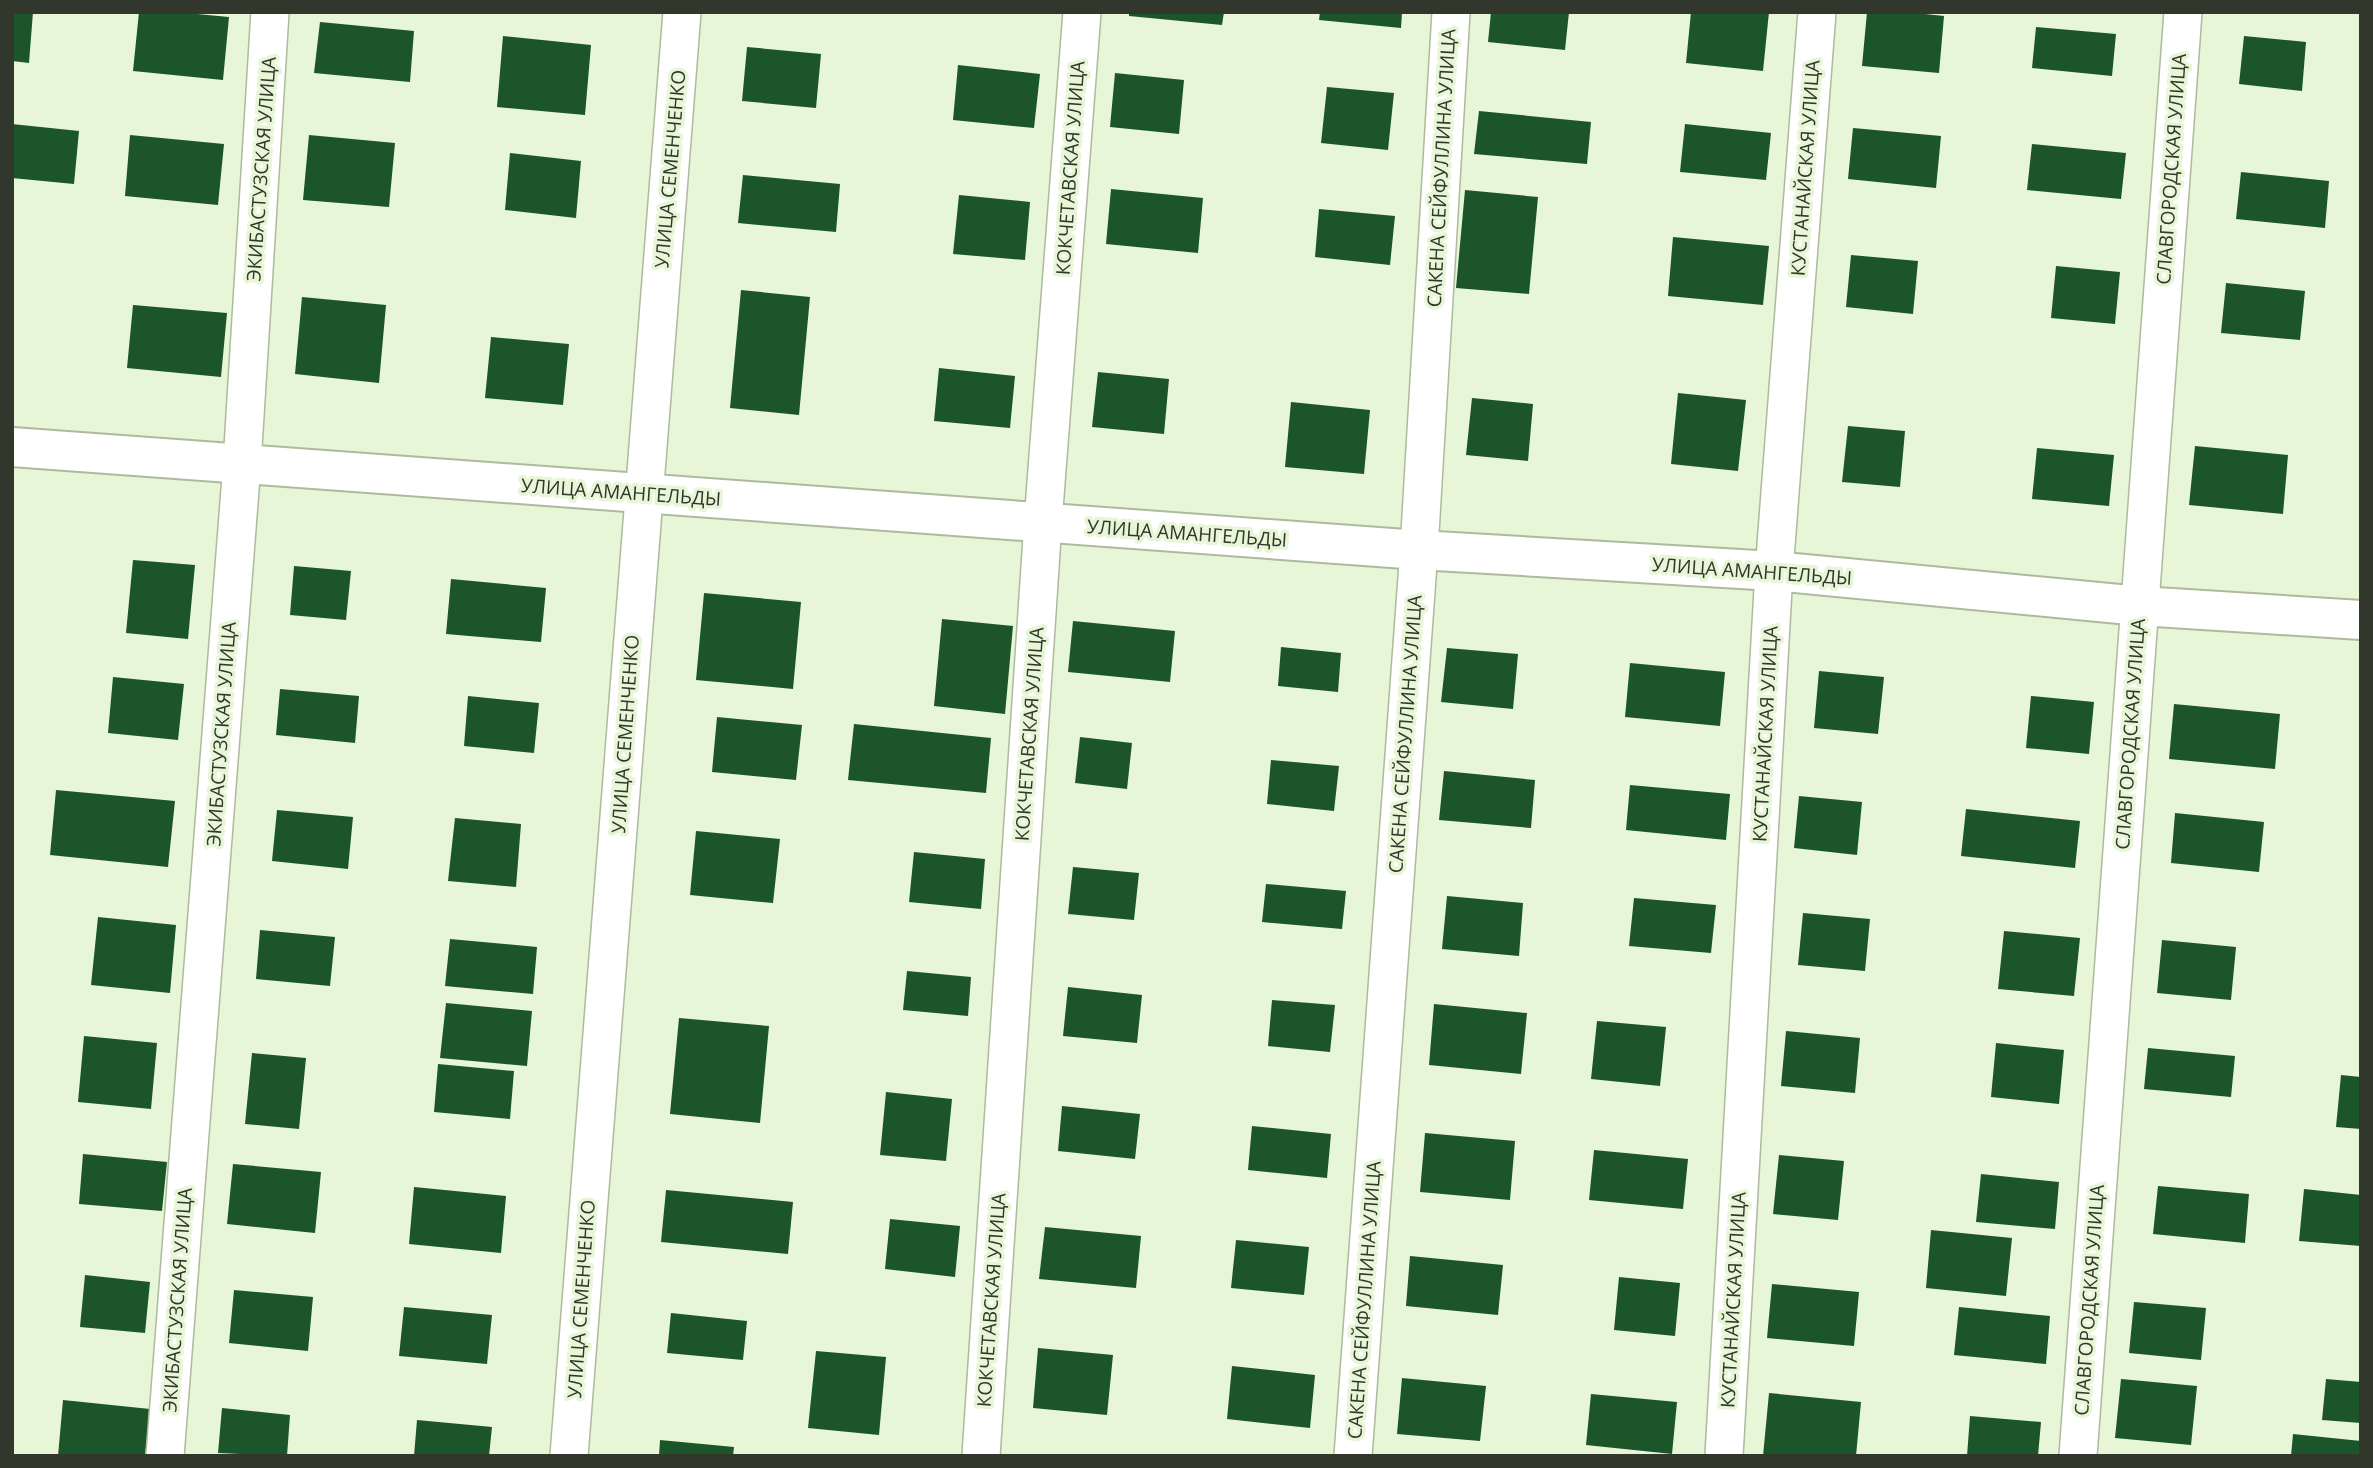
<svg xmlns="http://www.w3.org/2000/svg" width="2373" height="1468" viewBox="0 0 2373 1468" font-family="'Open Sans',sans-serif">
  <rect width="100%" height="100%" fill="#e7f6d7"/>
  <path fill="#1b5529" d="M12,12H33L29,63L12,61Z
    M139,12H176L229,17L223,80L133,71Z
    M1129,12H1224L1222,25L1129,16Z
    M1320,12H1402L1401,28L1319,20Z
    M1491,12H1569L1565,50L1488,42Z
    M1691,12H1769L1763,71L1686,63Z
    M1867,12H1906L1944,16L1939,73L1862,66Z
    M320,22L414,31L410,82L314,73Z
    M2036,27L2116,34L2112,76L2032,68Z
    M503,36L591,45L585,115L497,107Z
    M2244,36L2306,42L2302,91L2239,84Z
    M747,47L821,54L816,108L742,101Z
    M958,65L1040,74L1034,128L953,120Z
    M1115,73L1184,80L1179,134L1110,127Z
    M1327,87L1394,93L1388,150L1321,143Z
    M1479,111L1591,122L1587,164L1474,154Z
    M12,124L79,131L74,184L12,178Z
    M1685,124L1771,133L1766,180L1680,172Z
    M1853,128L1941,136L1936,188L1848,179Z
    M130,135L224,144L218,205L125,196Z
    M309,135L395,143L389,207L303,200Z
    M2032,144L2126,153L2121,199L2027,190Z
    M510,153L581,161L576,218L505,210Z
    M2241,172L2329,181L2325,228L2236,219Z
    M743,175L840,184L836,232L738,223Z
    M1111,189L1203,198L1198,253L1106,244Z
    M1465,190L1538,197L1529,294L1456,288Z
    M959,195L1030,202L1025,260L953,254Z
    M1319,209L1395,216L1390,265L1315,257Z
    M1673,237L1769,246L1763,305L1668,296Z
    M1851,255L1918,261L1913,314L1846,307Z
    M2056,266L2120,272L2115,324L2051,318Z
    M2226,283L2305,291L2300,340L2221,333Z
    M741,290L810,297L799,415L730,408Z
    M302,297L386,305L379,383L295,374Z
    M133,305L227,313L221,377L127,368Z
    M491,337L569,344L563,405L485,398Z
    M939,368L1015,376L1010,428L934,421Z
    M1098,372L1169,379L1164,434L1092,427Z
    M1678,393L1746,400L1738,471L1671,464Z
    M1472,398L1533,404L1528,461L1466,455Z
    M1291,402L1370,410L1364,474L1285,467Z
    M1848,426L1905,431L1900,487L1842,482Z
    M2195,446L2288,455L2283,514L2189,505Z
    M2037,448L2114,455L2109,506L2032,499Z
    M133,560L195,565L188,639L126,633Z
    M294,566L351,571L346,620L290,615Z
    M451,579L546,588L541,642L446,634Z
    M704,593L801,602L793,689L696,680Z
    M942,619L1013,626L1005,714L934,706Z
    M1073,621L1175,631L1170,682L1068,672Z
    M1281,647L1341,653L1338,692L1278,686Z
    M1447,648L1518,654L1513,709L1441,702Z
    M1630,663L1725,672L1720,726L1625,717Z
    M1819,671L1884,677L1878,734L1814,728Z
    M113,677L184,684L178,740L108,733Z
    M280,689L359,696L355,743L276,735Z
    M468,696L539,703L534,753L464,746Z
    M2031,696L2094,702L2089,754L2026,748Z
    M2174,704L2280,714L2275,769L2169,759Z
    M717,717L802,725L796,780L712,772Z
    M854,724L991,738L986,793L848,780Z
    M1080,737L1132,743L1127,789L1075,783Z
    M1271,760L1339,766L1334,811L1267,804Z
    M1444,771L1535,780L1531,828L1439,820Z
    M1630,785L1730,794L1726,840L1626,830Z
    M56,790L175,801L168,867L50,855Z
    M1799,796L1862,802L1857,855L1794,848Z
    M1966,809L2080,821L2075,868L1961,856Z
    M277,810L353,817L348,869L272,861Z
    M2175,813L2264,822L2259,872L2171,863Z
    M455,818L521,824L516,887L448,881Z
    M696,831L780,839L773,903L690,895Z
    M914,852L985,859L981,909L909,902Z
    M1073,867L1139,873L1134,920L1068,914Z
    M1266,884L1346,891L1342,929L1262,922Z
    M1447,896L1523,903L1519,956L1442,949Z
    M1634,898L1716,905L1711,953L1629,946Z
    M1803,913L1870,919L1865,971L1798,965Z
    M98,917L176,925L170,993L91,985Z
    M260,930L335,937L330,986L256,979Z
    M2004,931L2080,938L2074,996L1998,989Z
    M450,939L537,947L533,994L445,986Z
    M2162,940L2236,947L2231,1000L2157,993Z
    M907,971L971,977L968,1016L903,1010Z
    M1068,987L1142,995L1137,1043L1063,1036Z
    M1272,1000L1335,1005L1330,1052L1268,1046Z
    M446,1003L532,1011L527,1066L440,1058Z
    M1434,1004L1527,1013L1521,1074L1429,1065Z
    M679,1018L769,1026L760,1123L670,1114Z
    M1597,1021L1666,1027L1660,1086L1591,1079Z
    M1786,1031L1860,1038L1855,1093L1781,1086Z
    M84,1036L157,1043L151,1109L78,1102Z
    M1996,1043L2064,1050L2059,1104L1991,1097Z
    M2148,1048L2235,1056L2231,1097L2144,1089Z
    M252,1053L306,1058L299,1129L245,1124Z
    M438,1064L514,1071L510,1119L434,1112Z
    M2341,1075L2361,1077V1129L2336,1127Z
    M886,1092L952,1099L946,1161L880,1155Z
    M1062,1106L1140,1114L1135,1159L1058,1151Z
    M1252,1126L1331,1134L1327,1178L1248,1170Z
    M1425,1133L1515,1141L1510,1200L1420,1192Z
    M1594,1150L1688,1159L1683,1209L1589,1200Z
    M83,1154L167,1162L162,1211L79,1204Z
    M1779,1155L1844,1161L1838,1220L1773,1214Z
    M233,1164L321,1172L315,1233L227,1224Z
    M1981,1174L2059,1182L2055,1229L1976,1222Z
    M2158,1186L2249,1194L2245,1243L2153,1234Z
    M414,1187L506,1196L501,1253L409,1244Z
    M2304,1189L2361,1195V1246L2299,1241Z
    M666,1190L793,1202L788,1254L661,1242Z
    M890,1219L960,1226L955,1277L885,1269Z
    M1045,1227L1141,1236L1136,1288L1039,1279Z
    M1931,1230L2012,1238L2006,1296L1926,1288Z
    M1236,1240L1309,1247L1304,1295L1231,1288Z
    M1410,1256L1503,1265L1498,1315L1406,1306Z
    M85,1275L150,1282L145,1333L80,1327Z
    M1619,1277L1680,1283L1675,1336L1614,1330Z
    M1772,1284L1859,1292L1854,1346L1767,1338Z
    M234,1290L313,1297L308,1351L229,1343Z
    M2134,1302L2206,1308L2201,1360L2129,1353Z
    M404,1307L492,1315L487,1364L399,1356Z
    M1959,1307L2050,1316L2046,1364L1954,1355Z
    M671,1313L747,1321L743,1360L667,1353Z
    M1038,1348L1113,1355L1107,1415L1033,1408Z
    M816,1351L886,1357L879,1435L808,1428Z
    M1232,1366L1315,1375L1310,1428L1227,1419Z
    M1402,1378L1486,1386L1480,1441L1397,1434Z
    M2121,1379L2197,1386L2191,1445L2115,1438Z
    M2326,1379L2361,1382V1423L2322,1420Z
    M1769,1393L1861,1402L1856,1456H1763Z
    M1591,1394L1677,1402L1672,1454L1586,1445Z
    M63,1400L150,1409L145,1456H58Z
    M222,1408L290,1415L287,1456L218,1453Z
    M1970,1416L2041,1422L2038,1456H1967Z
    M417,1420L492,1427L489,1456H414Z
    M2293,1434L2361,1441V1456H2291Z
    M660,1440L734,1447L733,1456H659Z"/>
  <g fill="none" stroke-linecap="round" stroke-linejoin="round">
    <defs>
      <path id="street" d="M165,1456L242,464L270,12
        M569,1456L682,12
        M981,1456L1043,522L1082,12
        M1353,1456L1419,550L1451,12
        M1724,1456L1774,571L1817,12
        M2078,1456L2183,12"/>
      <path id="secondary" d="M12,447L1419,550L1774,571L2140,606L2361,620"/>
    </defs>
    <use href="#street" stroke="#adba9d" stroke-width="40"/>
    <use href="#secondary" stroke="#adba9d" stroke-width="42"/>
    <use href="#street" stroke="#fff" stroke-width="37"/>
    <use href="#secondary" stroke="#fff" stroke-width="38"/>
  </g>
  <g text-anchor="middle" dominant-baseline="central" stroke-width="7" stroke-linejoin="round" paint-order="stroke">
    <g font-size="19" fill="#31372b" stroke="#e7f6d7">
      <text transform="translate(1070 168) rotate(-86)">КОКЧЕТАВСКАЯ УЛИЦА</text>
      <text transform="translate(1441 168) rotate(-87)">САКЕНА СЕЙФУЛЛИНА УЛИЦА</text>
      <text transform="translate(1805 168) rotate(-86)">КУСТАНАЙСКАЯ УЛИЦА</text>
      <text transform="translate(261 169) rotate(-86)">ЭКИБАСТУЗСКАЯ УЛИЦА</text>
      <text transform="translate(670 169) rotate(-85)">УЛИЦА СЕМЕНЧЕНКО</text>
      <text transform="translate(2171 169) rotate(-86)">СЛАВГОРОДСКАЯ УЛИЦА</text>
      <text transform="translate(621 492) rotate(4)">УЛИЦА АМАНГЕЛЬДЫ</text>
      <text transform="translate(1187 533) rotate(4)">УЛИЦА АМАНГЕЛЬДЫ</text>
      <text transform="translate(1752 571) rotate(4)">УЛИЦА АМАНГЕЛЬДЫ</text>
      <text transform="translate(221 734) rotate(-86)">ЭКИБАСТУЗСКАЯ УЛИЦА</text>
      <text transform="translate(625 734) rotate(-86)">УЛИЦА СЕМЕНЧЕНКО</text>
      <text transform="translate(1029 734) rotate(-86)">КОКЧЕТАВСКАЯ УЛИЦА</text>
      <text transform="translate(1405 734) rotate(-86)">САКЕНА СЕЙФУЛЛИНА УЛИЦА</text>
      <text transform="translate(1765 734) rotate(-87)">КУСТАНАЙСКАЯ УЛИЦА</text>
      <text transform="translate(2130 734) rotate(-86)">СЛАВГОРОДСКАЯ УЛИЦА</text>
      <text transform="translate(581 1299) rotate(-86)">УЛИЦА СЕМЕНЧЕНКО</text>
      <text transform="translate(177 1300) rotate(-86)">ЭКИБАСТУЗСКАЯ УЛИЦА</text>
      <text transform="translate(991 1300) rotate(-86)">КОКЧЕТАВСКАЯ УЛИЦА</text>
      <text transform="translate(1364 1300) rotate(-86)">САКЕНА СЕЙФУЛЛИНА УЛИЦА</text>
      <text transform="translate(1733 1300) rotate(-87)">КУСТАНАЙСКАЯ УЛИЦА</text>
      <text transform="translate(2089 1300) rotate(-86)">СЛАВГОРОДСКАЯ УЛИЦА</text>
    </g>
  </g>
  <rect width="2373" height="1468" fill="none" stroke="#31372b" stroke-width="28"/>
</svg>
